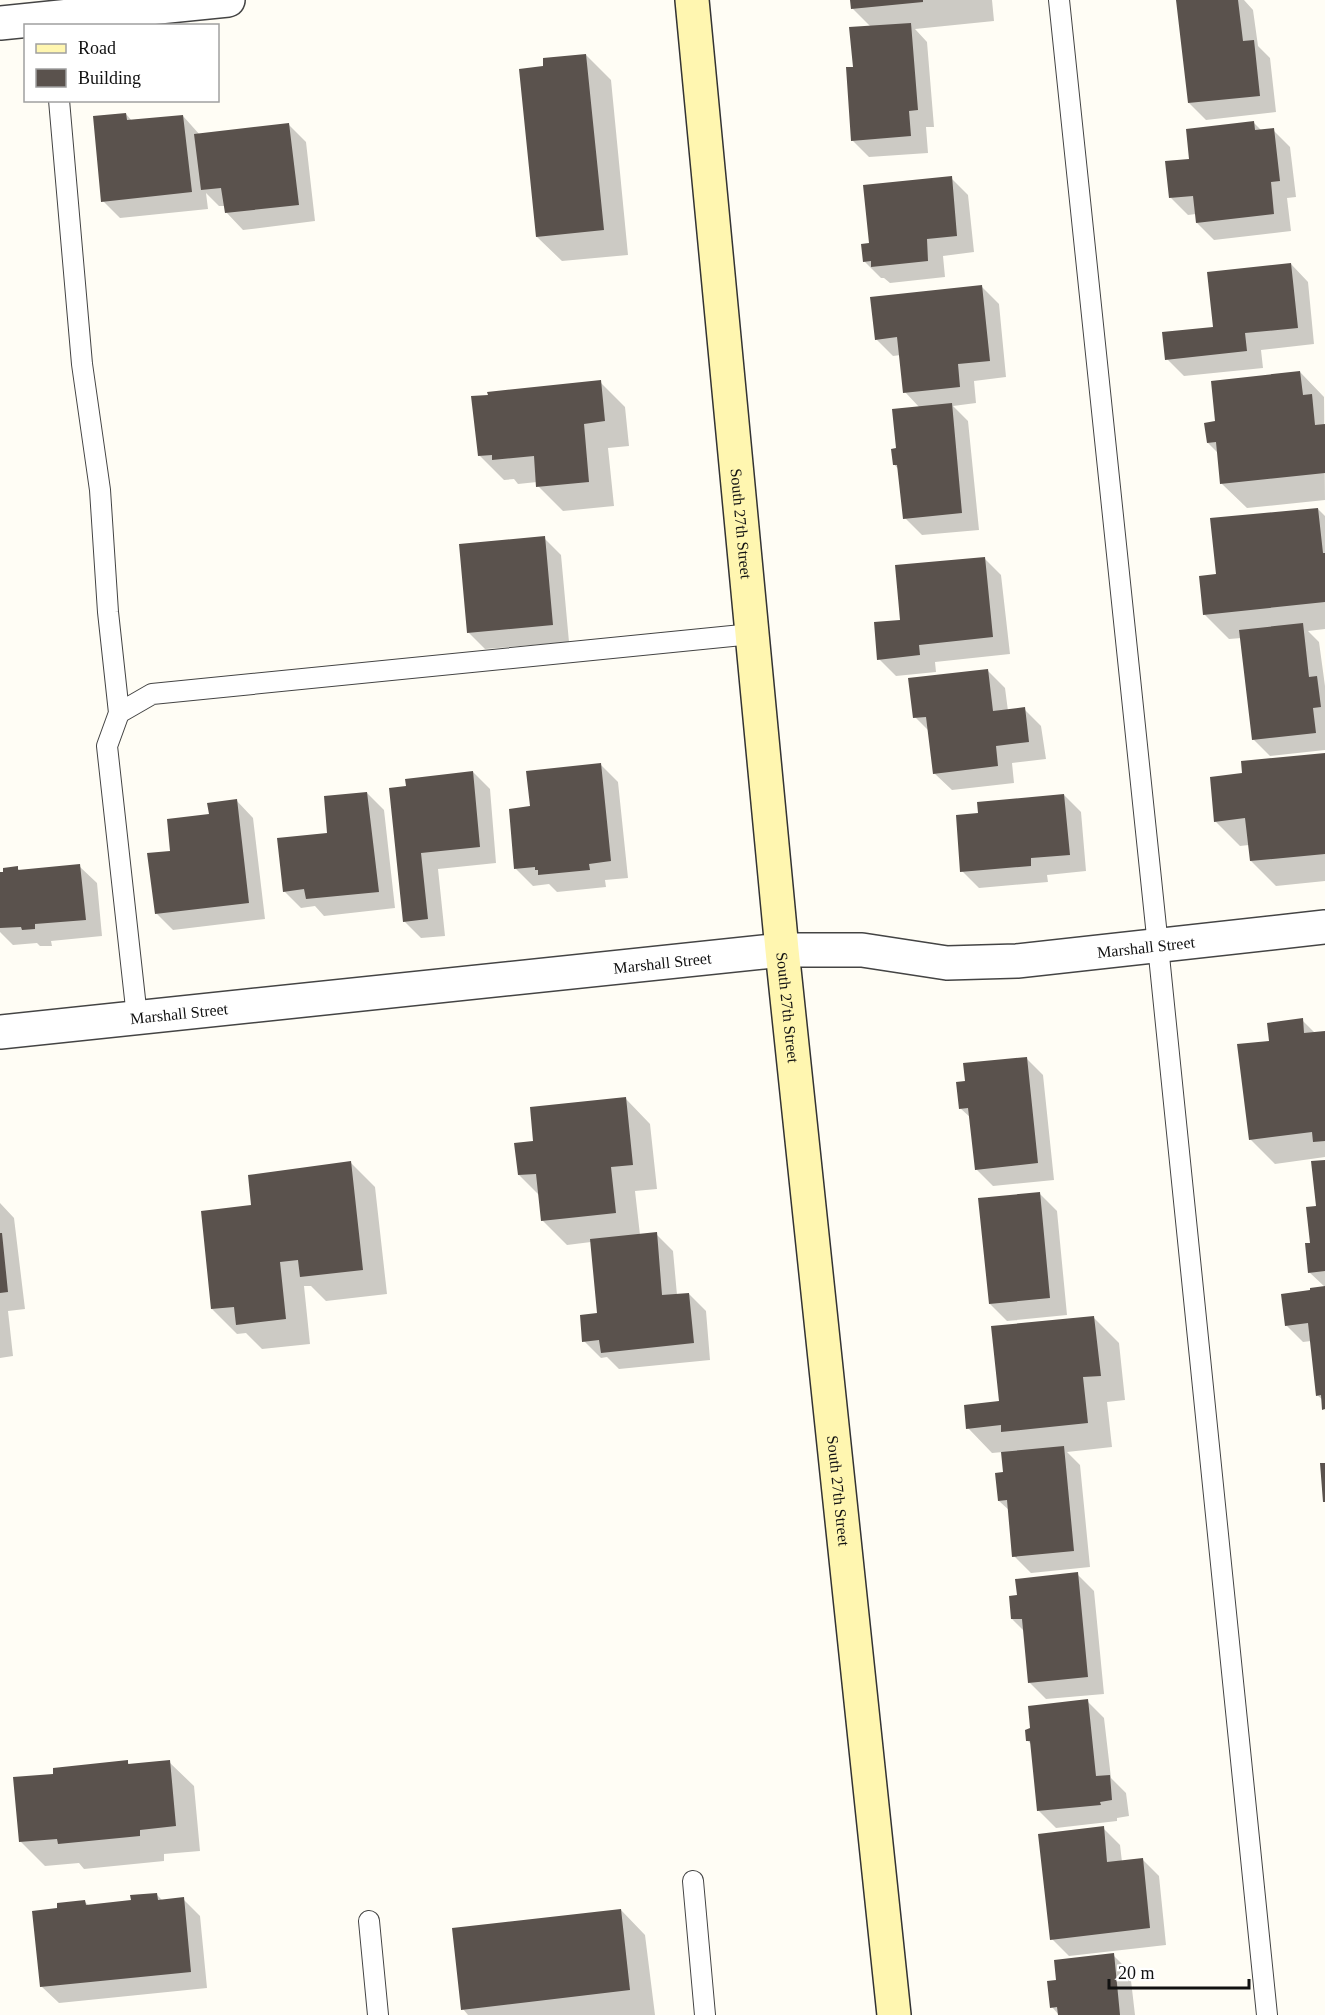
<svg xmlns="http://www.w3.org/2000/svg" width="1325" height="2015" viewBox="0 0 1325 2015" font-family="Georgia,serif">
  <rect width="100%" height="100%" fill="#fffdf5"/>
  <path fill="#0003" d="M852,0H992L994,21L915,29L927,42L934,127H926L928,153L869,157L852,140L854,69L871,27L853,9Z
    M1178,0H1244L1253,10L1258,46L1270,58L1276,112L1206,120L1189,103Z
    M586,55L611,80L628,255L562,261L537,237L545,67Z
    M126,114L132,121L183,116L200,135L289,125L306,142L315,221L243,230L226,212L225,206H219L206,193L208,209L120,218L103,201Z
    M1254,123L1262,131L1273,130L1290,147L1296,197L1287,198L1291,231L1214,240L1197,223L1196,214L1188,215L1171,198L1191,160Z
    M951,178L968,195L974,252L943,256L945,277L890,283L884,278H881L864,261Z
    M1291,264L1308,282L1314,344L1261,350L1263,368L1184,376L1167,359L1215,328Z
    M982,287L999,304L1006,377L974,381L976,403L953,406L968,421L979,530L922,535L905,518L899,470L894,464L897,450L920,408L905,392L901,355L893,356L876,339Z
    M1300,372L1324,397L1325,500L1247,508L1222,484L1218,453L1208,443L1217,423Z
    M600,382L625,407L629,446L608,448L614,506L563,511L538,486L537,482L518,484L514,479L504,480L479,455Z
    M1318,509L1325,516V629L1308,631L1319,642L1325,686V750L1270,756L1253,739L1242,638L1229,639L1204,614L1217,575Z
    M544,538L561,555L569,642L485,649L468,632Z
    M984,558L1001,575L1010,654L935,662L936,672L896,676L879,659L902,621Z
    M988,671L1005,688L1008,711L1024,709L1041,726L1046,759L1012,763L1014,783L952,790L934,773L930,732L915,717Z
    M1325,755V881L1276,886L1251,861L1249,845L1240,846L1215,821L1244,774Z
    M601,765L618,782L628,878L605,880L606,887L557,892L549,884L533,886L516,869L532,808Z
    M473,772L490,789L496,863L438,869L445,936L421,938L404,921L391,790Z
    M367,793L384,810L395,908L324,916L315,906L301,908L284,891L329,834Z
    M1064,795L1081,812L1086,871L1047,875L1048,882L979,888L962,871L979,814Z
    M236,800L253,818L265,919L173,930L156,913L172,852L210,816Z
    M79,866L97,883L102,936L51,941L52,946H40L37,943L13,945L0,932V873L17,868L21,871Z
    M1302,1020L1316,1034L1325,1032V1157L1275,1164L1250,1139L1270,1042Z
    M1026,1058L1043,1075L1054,1180L993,1186L976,1169L971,1118L960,1108L966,1082Z
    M626,1099L650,1124L657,1189L635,1191L640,1235L656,1234L673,1251L677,1295L689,1294L706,1311L710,1360L619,1369L607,1357L601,1358L584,1341L599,1314L591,1242L567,1245L542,1220L540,1196L519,1175L535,1143Z
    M1325,1161V1411L1323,1400L1317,1395L1311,1341L1303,1342L1286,1325L1325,1287L1309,1272L1312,1244Z
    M350,1162L375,1187L387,1294L326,1301L311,1286H304L310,1344L262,1349L246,1333L237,1334L212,1309L253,1207Z
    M1040,1194L1057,1211L1067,1315L1007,1321L990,1304Z
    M0,1203L14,1218L25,1309L8,1311L13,1356L0,1358Z
    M1094,1318L1119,1343L1125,1400L1107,1402L1112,1447L1067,1452L1080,1465L1090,1567L1031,1573L1014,1556L1010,1511L999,1501L1004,1473L1003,1452L992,1453L968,1428L1001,1402Z
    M1077,1574L1094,1591L1104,1694L1046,1699L1029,1682L1024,1631L1012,1619L1019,1596Z
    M1087,1701L1104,1718L1111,1778L1126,1793L1129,1816L1117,1818V1821L1056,1828L1039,1811L1032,1745L1028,1741Z
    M127,1762L131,1766L169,1762L194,1786L200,1851L164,1854V1861L84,1869L79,1863L45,1866L20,1841L55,1775Z
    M1103,1828L1120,1845L1122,1862L1142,1859L1159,1876L1166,1945L1069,1956L1052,1939Z
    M156,1894L163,1901L183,1899L200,1916L207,1988L59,2003L41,1986L59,1910L85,1902L89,1906L132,1901Z
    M621,1910L645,1935L655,2015H468L463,2009Z
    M1113,1955L1130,1972L1135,2015H1059L1052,2007L1058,1981Z"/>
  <path fill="#5a524d" d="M850,0H923V2L851,9Z
    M1176,0H1238L1243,41L1254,40L1260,96L1188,103Z
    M911,23L918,110L909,111L911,136L851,141L846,67H853L849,27Z
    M586,54L604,230L536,237L519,69L543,66V58Z
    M126,113L127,120L183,115L192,192L101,202L93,116Z
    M1254,121L1255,130L1274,128L1280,181L1271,182L1274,214L1196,223L1193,196L1169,198L1165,161L1189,159L1186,129Z
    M289,123L299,205L225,213L221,188L201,190L194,134Z
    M952,176L957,236L927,239L928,261L871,267V261L863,262L861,244L869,243L863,185Z
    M1291,263L1298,328L1245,333L1247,351L1165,360L1162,332L1213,327L1207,272Z
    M982,285L990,361L958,364L960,387L903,393L897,337L875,340L870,297Z
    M1300,371L1303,395L1312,394L1315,425L1325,424V473L1220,484L1216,442L1207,443L1204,423L1215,421L1211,381Z
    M601,380L605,421L584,424L589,482L536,487L534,456L492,460V455L478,456L471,396L488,395L487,392Z
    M952,403L962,513L903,519L897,465H893L891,449L896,448L892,409Z
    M1318,508L1323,553H1325V602L1203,615L1199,576L1216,574L1210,518Z
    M545,536L553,625L467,633L459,544Z
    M985,557L993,637L919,645L920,655L877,660L874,622L900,620L895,565Z
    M1303,623L1309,677L1317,676L1321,707L1313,708L1316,733L1252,740L1239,630Z
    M988,669L993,711L1025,707L1029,742L996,746L998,766L933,774L926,717L913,718L908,678Z
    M1325,753V854L1250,861L1245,818L1214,822L1210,777L1242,773L1241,761Z
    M601,763L611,861L589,864L590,870L538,875V870H535V867L514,869L509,809L530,806L526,771Z
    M473,771L480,847L421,853L428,919L403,922L389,788L406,786L405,779Z
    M367,792L379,892L306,899L304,889L283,892L277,838L327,833L324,796Z
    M1064,794L1070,855L1031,858V866L960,872L956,815L978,813L977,802Z
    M237,799L249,903L155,914L147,853L170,851L167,819L209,814L207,803Z
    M80,864L86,920L35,924V929L22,930L21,927L0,928V872H3V868L18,866V870Z
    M1303,1018L1304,1033L1325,1031V1141L1313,1142L1312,1132L1249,1140L1237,1044L1269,1041L1267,1023Z
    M1027,1057L1038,1163L975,1170L968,1108L959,1109L956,1082L965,1081L963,1063Z
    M626,1097L633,1165L611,1167L616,1213L541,1221L536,1174L518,1175L514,1143L533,1141L530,1107Z
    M1325,1160V1271L1308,1273L1305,1243H1310L1306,1207L1316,1206L1311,1161Z
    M351,1161L363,1270L300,1277L298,1260L280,1262L286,1319L236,1325L234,1307L211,1309L201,1211L251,1205L248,1175Z
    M1040,1192L1050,1298L989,1304L978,1198Z
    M657,1232L662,1295L689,1293L694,1343L601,1353L599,1340L582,1342L580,1315L597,1313L590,1239Z
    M0,1233H2L8,1292L0,1293Z
    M1325,1286V1409L1322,1410L1321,1395L1316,1396L1308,1323L1285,1326L1281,1294L1310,1290V1288Z
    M1094,1316L1101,1376L1083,1377L1088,1423L1001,1432V1425L966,1429L964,1405L999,1401L991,1326Z
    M1064,1446L1074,1551L1012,1557L1007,1500L998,1501L995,1473L1003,1472L1001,1452Z
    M1320,1463H1325V1502H1323Z
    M1078,1572L1088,1677L1028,1683L1022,1619H1011L1009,1596L1017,1595L1015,1579Z
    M1088,1699L1096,1776L1110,1775L1112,1800L1100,1802L1101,1805L1037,1811L1030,1741H1026L1025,1730L1030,1728L1028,1706Z
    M128,1760V1764L170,1760L176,1826L140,1830V1836L58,1844L57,1839L19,1842L13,1777L53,1774V1768Z
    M1104,1826L1107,1862L1143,1858L1150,1928L1050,1940L1038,1834Z
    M157,1893L158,1900L184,1897L191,1972L40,1987L32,1911L57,1908V1903L85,1900L86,1905L131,1900L130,1895Z
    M621,1909L630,1990L461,2010L452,1928Z
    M1114,1953L1120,2015H1058L1057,2007L1050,2008L1047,1981L1056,1980L1054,1960Z"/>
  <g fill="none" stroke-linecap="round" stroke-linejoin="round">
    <defs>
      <path id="service" d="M1059,0L1158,946L1267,2015
        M59,100L82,364L100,490L108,612L119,713
        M137,1017L107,746L119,713L152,694L752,634
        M693,1881L705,2015
        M369,1921L378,2015"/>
      <g id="minor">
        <path d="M0,23L228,0"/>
        <path id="s1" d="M0,1032L782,950H862L947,963L1017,961L1325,927"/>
      </g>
      <g id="secondary">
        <path id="s2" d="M692,0L782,950L894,2015"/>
      </g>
    </defs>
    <use href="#service" stroke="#444" stroke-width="22"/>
    <use href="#minor" stroke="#444" stroke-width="36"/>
    <use href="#secondary" stroke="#333" stroke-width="36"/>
    <use href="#service" stroke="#fff" stroke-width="20"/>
    <use href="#minor" stroke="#fff" stroke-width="33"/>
    <use href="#secondary" stroke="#fff6b0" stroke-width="33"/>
  </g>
  <g text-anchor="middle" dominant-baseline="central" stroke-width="6" stroke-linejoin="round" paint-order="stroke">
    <g font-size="16" fill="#111" stroke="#fff">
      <text stroke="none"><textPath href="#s2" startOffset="526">South 27th Street</textPath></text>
      <text stroke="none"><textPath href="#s1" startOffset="1152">Marshall Street</textPath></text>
      <text stroke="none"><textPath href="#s1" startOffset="666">Marshall Street</textPath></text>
      <text stroke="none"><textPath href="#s2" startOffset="1012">South 27th Street</textPath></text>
      <text stroke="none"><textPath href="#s1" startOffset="180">Marshall Street</textPath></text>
      <text stroke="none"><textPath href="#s2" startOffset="1498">South 27th Street</textPath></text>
    </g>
  </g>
  <rect x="24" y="24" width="195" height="78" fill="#ffffff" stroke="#a0a0a0" stroke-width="1.5"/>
  <rect x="36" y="44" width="30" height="9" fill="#fff6b0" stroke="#a0a0a0" stroke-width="1.5"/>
  <text x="78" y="54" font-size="18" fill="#111111">Road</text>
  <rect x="36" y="69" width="30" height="18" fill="#5a524d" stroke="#a0a0a0" stroke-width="1.5"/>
  <text x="78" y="84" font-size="18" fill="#111111">Building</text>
  <path d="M1109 1979v9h140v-9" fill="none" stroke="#111111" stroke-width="3"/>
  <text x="1118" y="1979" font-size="18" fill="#111111" stroke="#ffffff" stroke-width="4.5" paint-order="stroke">20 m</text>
</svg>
